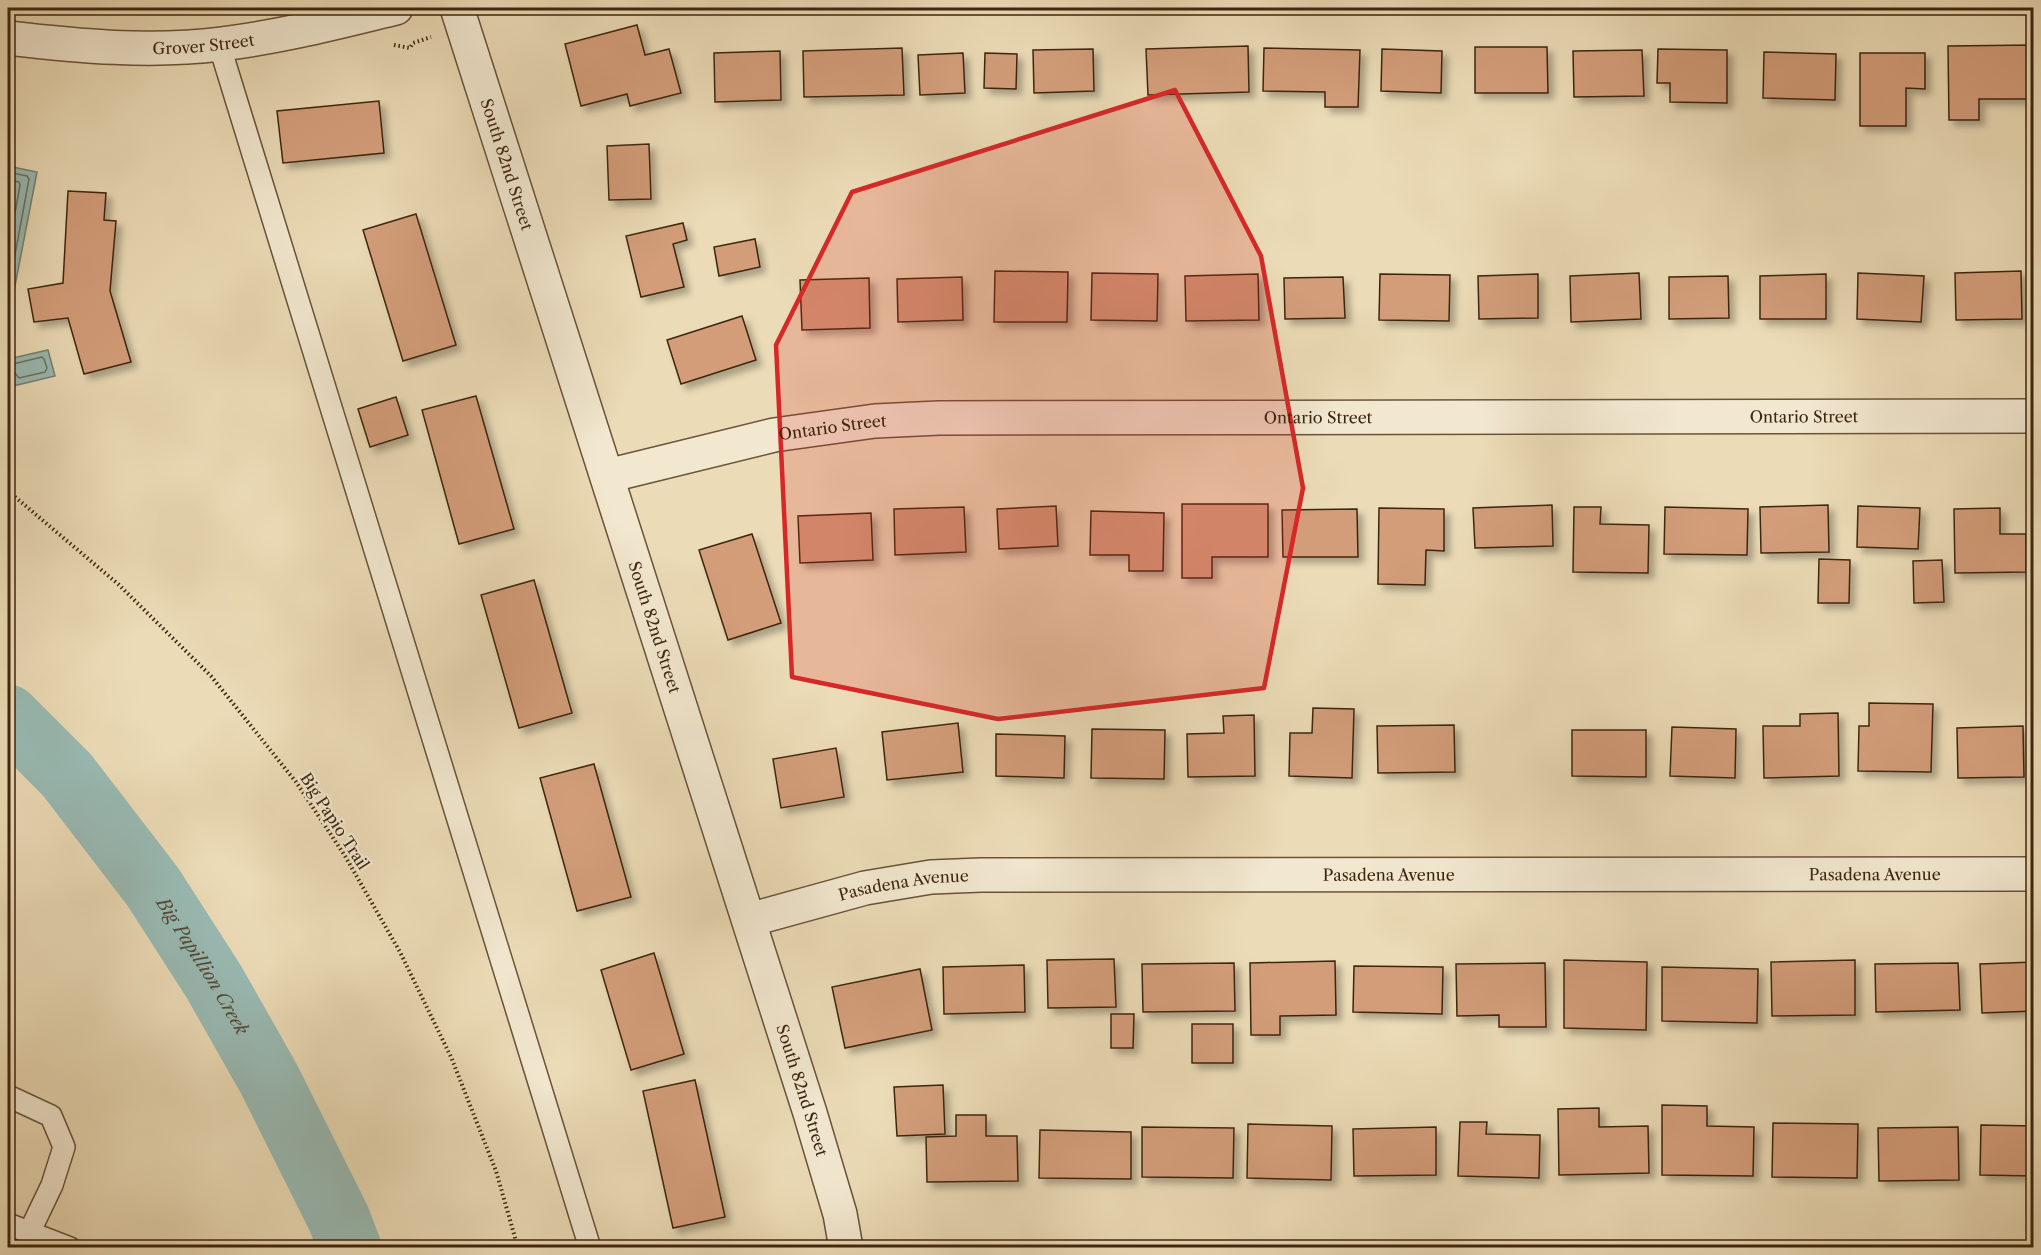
<svg xmlns="http://www.w3.org/2000/svg" width="2041" height="1255" viewBox="0 0 2041 1255" font-family="'Libre Caslon Text',serif">
  <defs>
    <filter id="shadow"><feDropShadow dx="5.5" dy="5.5" stdDeviation="3" flood-color="#0004"/></filter>
  </defs>
  <rect width="100%" height="100%" fill="#ebdbb6"/>
  <filter id="stains"><feTurbulence type="fractalNoise" baseFrequency=".00333" numOctaves="4"/><feColorMatrix values="0 0 0 0 .2 0 0 0 0 .09 0 0 0 0 .02 0 0 0 .5 -.17"/></filter>
  <radialGradient id="worn" r=".72"><stop offset=".6" stop-color="#630" stop-opacity="0"/><stop offset="1" stop-color="#630" stop-opacity=".3"/></radialGradient>
  <path fill="#99bab3" stroke="#757f71" stroke-width="1.5" d="M8,166L37,172L14,291L8,290Z
    M48,350L55,376L13,386L8,359Z"/>
  <g fill="none" stroke-linecap="round" stroke-linejoin="round">
    <path stroke="#6c7061" stroke-width="1.5" d="M8,172L27,176L29,179L10,282L8,285
      M8,180L19,182L20,185L8,253
      M42,357L44,359L47,368L45,372L19,378L11,368L13,364Z"/>
    <path stroke="#99bab3" stroke-width="63" id="s1" d="M8,716L67,775L153,887L214,982L269,1079L339,1219L350,1248"/>
  </g>
  <path fill="#d39d7a" stroke="#3e260f" stroke-width="1.5" filter="url(#shadow)" d="M637,25L645,55L669,49L681,93L630,106L627,94L581,106L565,44Z
    M2034,45V99H1979V120H1949L1948,46Z
    M1248,46L1249,92L1148,95L1146,49Z
    M1475,47H1547L1548,93H1475Z
    M902,48L904,95L804,97L803,51Z
    M1264,48L1360,50L1358,107H1325V92L1263,91Z
    M1093,49L1094,91L1034,93L1033,50Z
    M1382,49L1442,51L1441,93L1381,91Z
    M1658,49L1727,50V103L1670,102V83H1657Z
    M1642,50L1644,96L1574,97L1573,51Z
    M780,51L781,100L715,102L714,53Z
    M1764,52L1836,54L1835,100L1763,98Z
    M963,53L965,93L920,95L918,55Z
    M985,53L1017,54L1016,89L984,88Z
    M1860,53H1925V89L1906,88V126H1860Z
    M379,101L384,153L283,163L277,111Z
    M649,144L651,199L609,200L607,146Z
    M68,191L106,193L104,220L116,221L110,291L131,362L84,374L68,318L34,322L28,289L63,283Z
    M416,214L456,345L403,361L363,230Z
    M683,223L687,240L673,244L684,287L641,297L626,236Z
    M755,239L760,267L719,276L714,247Z
    M995,271L1068,272L1067,322H994Z
    M2021,271L2022,319L1956,320L1955,273Z
    M1092,273L1158,274L1157,321L1091,320Z
    M1639,273L1641,319L1571,322L1570,276Z
    M1858,273L1924,276L1921,322L1857,319Z
    M1258,274L1259,320L1186,321L1185,276Z
    M1380,274L1450,275L1449,321L1379,320Z
    M1538,274V318L1479,319L1478,276Z
    M1826,274V319H1760V276Z
    M1728,276L1729,318L1669,319V277Z
    M962,277L963,320L898,322L897,279Z
    M1343,277L1345,318L1285,319L1284,278Z
    M869,278L870,328L802,330L800,280Z
    M742,316L756,360L681,384L667,340Z
    M476,396L514,529L459,544L422,410Z
    M396,397L408,435L370,447L358,409Z
    M1182,504H1268V557H1212V578H1182Z
    M1552,505L1553,546L1475,548L1473,508Z
    M1828,505L1829,552L1761,553L1760,507Z
    M1056,506L1058,546L999,549L997,509Z
    M1858,506L1920,508L1918,549L1857,547Z
    M964,507L966,552L895,555L894,509Z
    M1574,507H1601L1600,524L1649,525L1648,573L1573,572Z
    M1665,507L1748,509L1747,555L1664,554Z
    M1379,508L1444,509V551L1426,550L1425,585L1378,584Z
    M2000,508V534H2026V572L1955,573L1954,509Z
    M1357,509L1358,557H1283L1282,510Z
    M1091,511L1164,513L1163,571H1129V555H1090Z
    M871,513L873,560L800,563L798,516Z
    M752,534L781,623L728,640L699,550Z
    M1819,559L1850,560L1849,603H1818Z
    M1942,560L1944,602L1914,603L1913,561Z
    M534,580L572,713L519,728L481,595Z
    M1869,703L1933,704L1931,772L1858,771L1859,726H1869Z
    M1313,708L1354,709L1352,778L1289,776L1290,733H1312Z
    M1838,713L1839,776L1764,778L1763,726H1800V714Z
    M1254,715L1255,776L1188,777L1187,734L1224,733L1223,716Z
    M958,723L963,772L887,780L882,732Z
    M1454,725L1455,772L1378,773L1377,726Z
    M2023,726L2024,777L1958,778L1957,728Z
    M1672,727L1736,729L1735,778L1670,776Z
    M1092,729L1165,730L1164,779L1091,778Z
    M1572,730H1646V777L1572,776Z
    M996,734L1065,736L1064,778L996,776Z
    M836,748L844,797L781,808L773,759Z
    M594,764L631,897L577,911L540,778Z
    M654,953L684,1054L631,1070L601,970Z
    M1114,959L1116,1007L1048,1008L1047,960Z
    M1564,960L1647,962L1646,1030L1564,1028Z
    M1855,960V1015L1772,1016L1771,962Z
    M1335,961L1336,1015L1280,1016V1035H1251L1250,963Z
    M2034,962V1011L1982,1013L1980,964Z
    M1234,963L1235,1011L1143,1012L1142,964Z
    M1545,963L1546,1027H1499V1015L1457,1016L1456,964Z
    M1958,963L1960,1010L1876,1012L1875,964Z
    M1024,965L1025,1012L944,1014L943,967Z
    M1354,966L1443,967L1442,1014L1353,1012Z
    M1662,967L1758,969L1757,1023L1662,1021Z
    M920,969L932,1030L845,1048L832,987Z
    M1111,1014H1134L1133,1048H1111Z
    M1192,1024H1233V1063H1192Z
    M695,1080L725,1217L673,1228L643,1091Z
    M943,1085L945,1134L897,1136L894,1087Z
    M1662,1105L1707,1106V1126L1754,1127L1753,1176L1662,1175Z
    M1599,1108V1127L1648,1126L1649,1173L1559,1175L1558,1109Z
    M956,1115H986V1136H1017L1018,1181L927,1182L926,1137L956,1136Z
    M1460,1122H1487L1486,1134L1540,1135L1539,1178L1458,1176Z
    M1773,1123L1858,1124L1857,1178L1772,1177Z
    M1248,1124L1332,1126L1331,1180L1247,1178Z
    M1981,1125L2034,1126V1176L1980,1175Z
    M1142,1127L1234,1128L1233,1178L1142,1177Z
    M1436,1127V1175L1354,1176L1353,1129Z
    M1958,1127L1959,1180L1879,1181L1878,1128Z
    M1040,1130L1131,1132V1179L1039,1178Z"/>
  <g fill="none" stroke-linecap="round" stroke-linejoin="round">
    <defs>
      <path id="service" d="M219,44L590,1248
        M8,1096L51,1116L64,1147L52,1185L29,1233
        M8,1224L70,1248"/>
      <g id="minor">
        <path id="s2" d="M457,8L810,1113L840,1214L846,1248"/>
        <path id="s3" d="M607,476L774,435L875,421L939,418L2034,416"/>
        <path id="s4" d="M749,920L865,888L931,877L981,875L2034,874"/>
      </g>
      <g id="tertiary">
        <path id="s5" d="M8,38C78,46 150,53 221,44C281,37 338,22 396,8"/>
      </g>
    </defs>
    <use href="#service" stroke="#695339" stroke-width="24"/>
    <use href="#minor" stroke="#695339" stroke-width="36"/>
    <use href="#tertiary" stroke="#695339" stroke-width="36"/>
    <path stroke="#3e260f" stroke-width="4" stroke-dasharray="1.5 3" stroke-linecap="butt" d="M394,45L410,48L413,43L431,37
      M8,491L118,584L211,676L296,782L345,856L400,952L451,1057L496,1171L518,1248
      M799,1248L804,1242"/>
    <use href="#service" stroke="#f2e8d0" stroke-width="21"/>
    <use href="#minor" stroke="#f2e8d0" stroke-width="33"/>
    <use href="#tertiary" stroke="#f2e8d0" stroke-width="33"/>
  </g>
  <path fill="#d62828" fill-opacity="0.2" stroke="#d62828" stroke-width="4.5" stroke-linejoin="round" d="M1175,90L1261,256L1303,488L1264,688L998,719L792,677L776,345L852,192Z"/>
  <g text-anchor="middle" dominant-baseline="central" stroke-width="4.5" stroke-linejoin="round" paint-order="stroke">
    <g font-size="16" fill="#3e260f" stroke="#f2e8d0">
      <text stroke="none"><textPath href="#s5" startOffset="196">Grover Street</textPath></text>
      <text stroke="none"><textPath href="#s2" startOffset="164">South 82nd Street</textPath></text>
      <text stroke="none"><textPath href="#s3" startOffset="717">Ontario Street</textPath></text>
      <text stroke="none"><textPath href="#s3" startOffset="1203">Ontario Street</textPath></text>
      <text stroke="none"><textPath href="#s3" startOffset="231">Ontario Street</textPath></text>
      <text stroke="none"><textPath href="#s2" startOffset="650">South 82nd Street</textPath></text>
      <text transform="translate(335 821) rotate(57)">Big Papio Trail</text>
      <text stroke="none"><textPath href="#s4" startOffset="645">Pasadena Avenue</textPath></text>
      <text stroke="none"><textPath href="#s4" startOffset="1131">Pasadena Avenue</textPath></text>
      <text stroke="none"><textPath href="#s4" startOffset="159">Pasadena Avenue</textPath></text>
      <text stroke="none"><textPath href="#s2" startOffset="1136">South 82nd Street</textPath></text>
    </g>
    <g font-size="18" font-style="italic" fill="#554b38" stroke="#f2e8d0">
      <text stroke="none"><textPath href="#s1" startOffset="318">Big Papillion Creek</textPath></text>
    </g>
  </g>
  <rect width="2041" height="1255" fill="none" stroke="#ebdbb6" stroke-width="30"/>
  <rect x="9" y="9" width="2023" height="1237" fill="none" stroke="#3e260f" stroke-width="3"/>
  <rect x="15" y="15" width="2011" height="1225" fill="none" stroke="#3e260f" stroke-width="1.5"/>
  <rect width="100%" height="100%" filter="url(#stains)"/>
  <rect width="100%" height="100%" fill="url(#worn)"/>
</svg>
